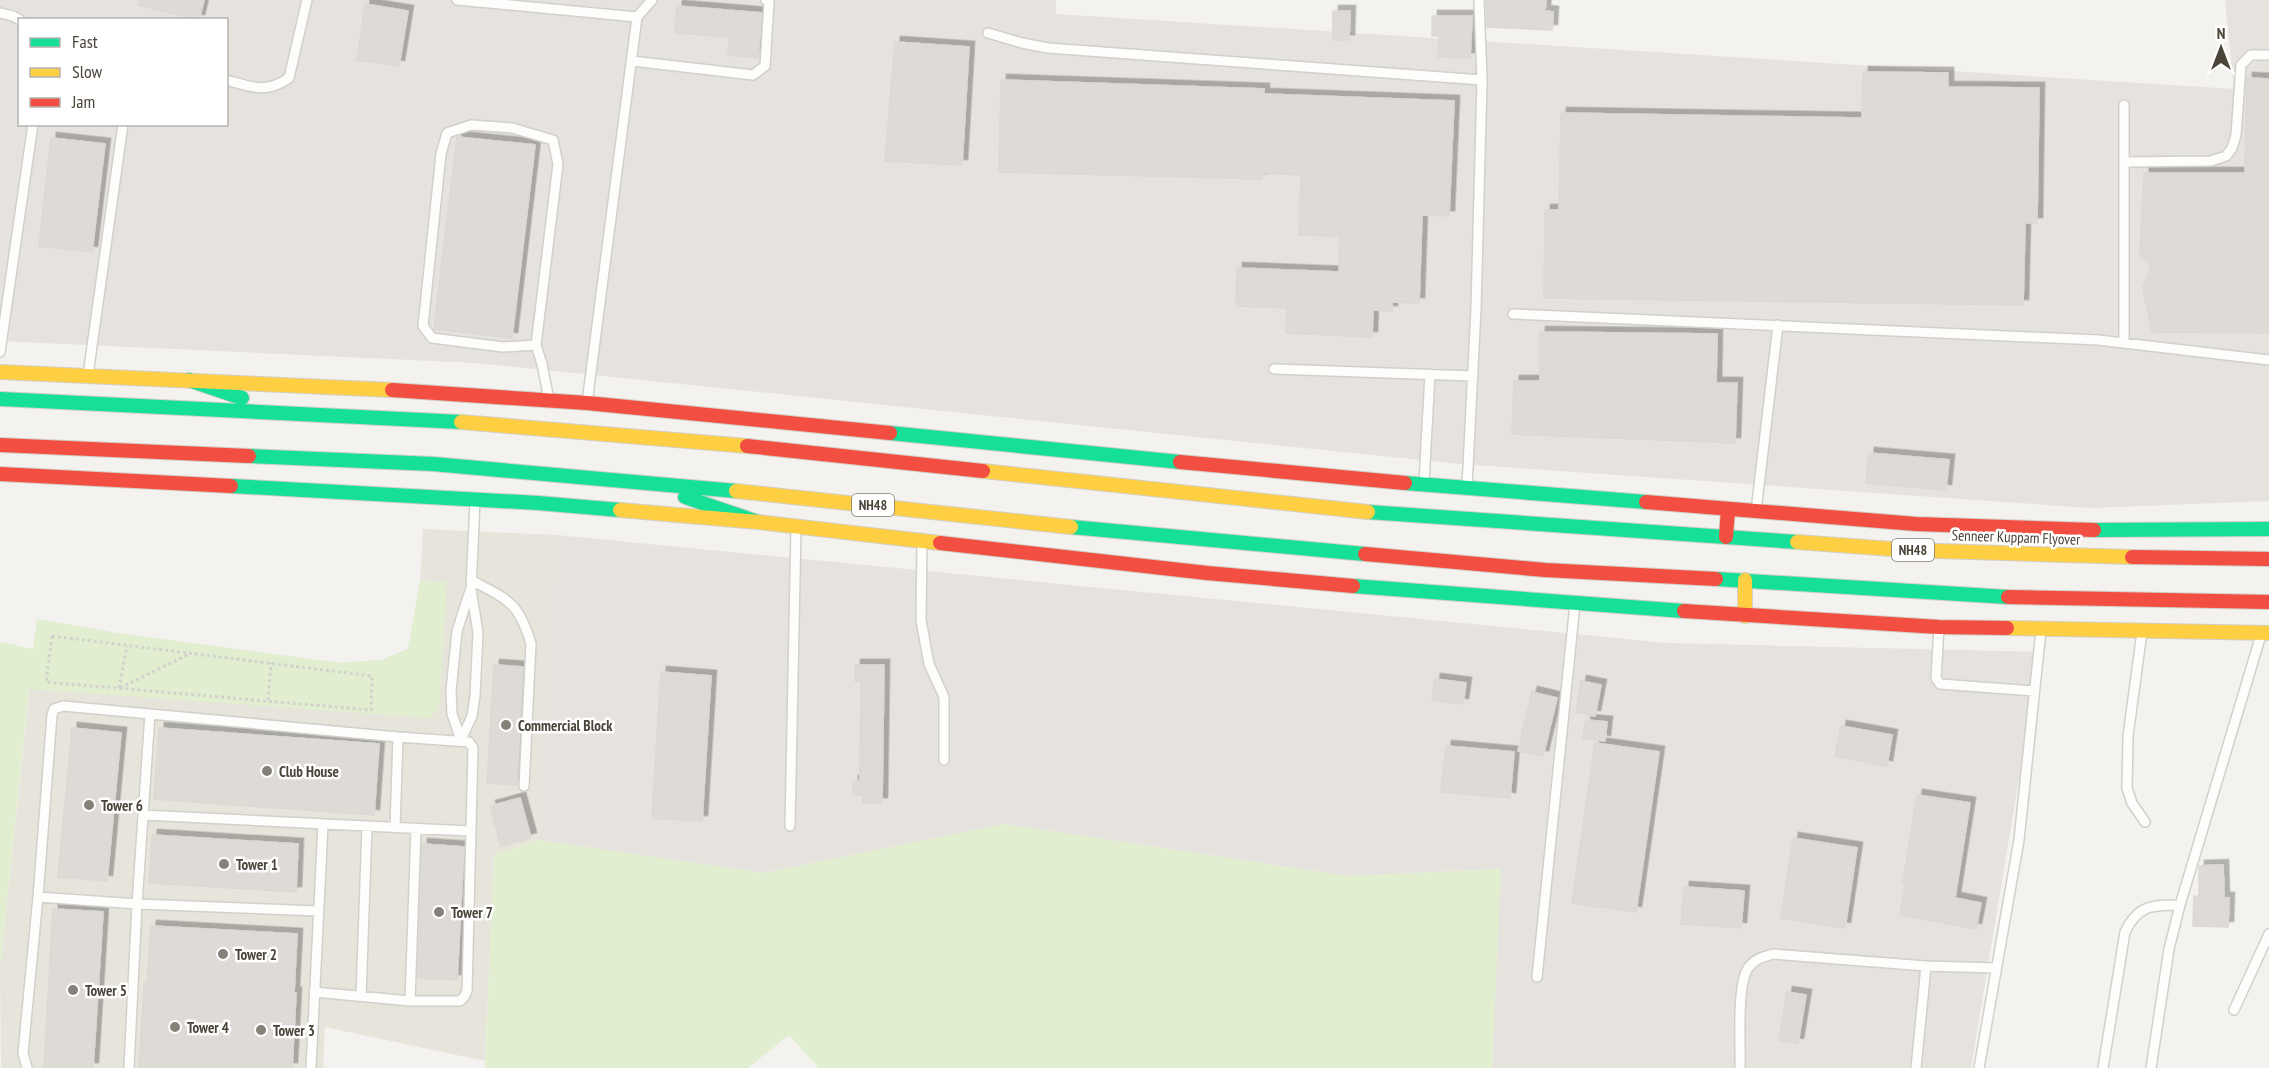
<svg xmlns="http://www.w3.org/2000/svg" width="2269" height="1068" viewBox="0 0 2269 1068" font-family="'PT Sans Narrow',sans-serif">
  <defs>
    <filter id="shadow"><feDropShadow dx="5.5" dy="-5.5" stdDeviation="0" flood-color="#0004"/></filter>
  </defs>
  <rect width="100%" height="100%" fill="#f4f2ee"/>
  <path fill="#e7e4dc" d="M423,529L557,535L538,840L494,855L485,1061L325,1027L323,1068H1L0,968L37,619L116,633L340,663L381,660L408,649L420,581Z"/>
  <path fill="#e6e2de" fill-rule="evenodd" d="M0,0H1056V14L2234,89L2225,0H2269V501L2090,508L1460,464L476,363L0,341ZM20,20H226V124H20Z
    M557,535L1667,643L2040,652L1971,1068H1492L1500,869L1347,876L1005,824L764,873L538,840Z"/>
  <path fill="#e1eecf" d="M420,581L447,582L439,709L430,718L29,689L0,968V642L33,649L37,619L116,633L340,663L381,660L408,649Z
    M1005,824L1347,876L1501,869L1492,1068H819L789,1035L748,1068H485L494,855L538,840L764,873Z"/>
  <path fill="#dedbd6" stroke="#dcd9d4" stroke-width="1.5" filter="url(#shadow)" d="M139,0H204L199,20L138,5Z
    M1486,0H1546L1545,11L1553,12L1552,30L1487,27Z
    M365,4L408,11L399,66L357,60Z
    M677,6L762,13L758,58L728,55L730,37L675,33Z
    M1333,11H1350L1349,40H1333Z
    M1432,16H1472L1470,58L1438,57L1439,36H1432Z
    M895,42L969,47L962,165L885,161Z
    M1863,72L1948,73V87L2039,88L2037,223H2025L2023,305L1544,298L1545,210H1559L1561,113L1862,118Z
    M2247,78L2269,79V333L2152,332L2143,289L2151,265L2140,254L2144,173H2245Z
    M1001,80L1264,89V94L1454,101L1449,216L1422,215L1419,303L1392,302V311L1373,310L1372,337L1286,333L1287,308L1236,306L1237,268L1339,272L1340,236L1299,235L1301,175L1262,173V179L999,172Z
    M457,137L535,145L512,338L434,329Z
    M51,138L105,144L92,252L39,246Z
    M1540,332L1717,334L1716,383H1737L1735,443L1512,434L1514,381H1540Z
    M1869,453L1949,460L1946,490L1866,483Z
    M494,665L523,667L517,785L487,783Z
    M855,665H884L882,803H863V795H853V781H860L861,681H855Z
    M661,672L711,676L702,821L652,818Z
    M1435,679L1466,683L1463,704L1432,700Z
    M1581,681L1601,685L1595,716L1576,712Z
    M1532,692L1557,698L1543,756L1518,751Z
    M1586,720L1607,722L1605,741L1583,738Z
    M1841,726L1892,735L1887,766L1835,756Z
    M72,728L121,733L107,881L58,877Z
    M159,728L379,744L374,815L154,799Z
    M1595,743L1659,752L1636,912L1572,903Z
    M1446,746L1514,752L1510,798L1441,792Z
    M1917,795L1970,803L1955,898L1981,903L1976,929L1900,915L1906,883H1903Z
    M520,798L531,838L501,846L490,806Z
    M152,835L298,844L296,892L149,883Z
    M1793,838L1857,848L1845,928L1781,918Z
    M422,844L464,847L457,980L418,978Z
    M2223,865L2224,898H2229L2228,927L2193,926L2194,896L2199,897V866Z
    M1684,887L1744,891L1741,928L1681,924Z
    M53,909L103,912L93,1068H44Z
    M151,926L297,934L294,993H296L292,1068H139L144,983H147Z
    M1787,992L1806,995L1798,1044L1779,1041Z"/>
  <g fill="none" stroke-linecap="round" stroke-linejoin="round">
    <defs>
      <path id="lane" d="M457,0L637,17
        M0,13L13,16L20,20
        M988,33L1022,43L1048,48L1482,80
        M632,61L753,75L765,66L769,2L766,0
        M226,80C252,87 266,94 289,78L307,0
        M2124,105V343
        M2124,162L2211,161L2226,156L2232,148L2236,135L2241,65L2251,55H2269
        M1513,314L2098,340L2269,360
        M536,345L503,347L432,338L423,326L441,154L447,133L471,125L512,128L553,140L558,164L536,345L542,364L549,400
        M0,352L33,124
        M1274,369L1473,376
        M88,375L123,124
        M587,403L637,17L652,0
        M1424,482L1430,374
        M1467,486L1476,309L1482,80L1479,0
        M1756,511L1778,325
        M922,541L921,620L929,664L944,697V760
        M471,580C508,600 519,602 531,644L524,786
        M1939,627L1936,678L1940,684L2034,691
        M2142,632L2128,736L2127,788L2132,803L2145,822
        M461,740L472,716L475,696L478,632L471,590L475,500
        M461,740L452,714L451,691L457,631L470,591
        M143,815L469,831
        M790,826L796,527
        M38,897L137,904L318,911
        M1537,977L1575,604
        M314,992L410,1001H460L464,997L467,991L473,748L469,742L398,737L395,828
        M361,996L367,827
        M410,1001L416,829
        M2234,1010L2269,934
        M27,1068L23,1053L38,897L52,715L54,709L63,706L150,714
        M129,1068L137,904L150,714L398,737
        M311,1068L323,825
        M1740,1068C1741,1046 1736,982 1749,967C1756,958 1763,957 1773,954L1926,966L1996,968
        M1916,1068L1926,966
        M1979,1068L2019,840L2041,630
        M2103,1068L2125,932C2138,905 2152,905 2180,905
        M2151,1068L2169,949L2180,905L2261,635"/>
      <path id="fast" d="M189,380L242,398
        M0,399L461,422
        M890,433L1180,462
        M249,456L433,464L736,491
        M1405,483L1646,502
        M231,486L538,503L620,510
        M685,497L758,522
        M1368,512L1797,542
        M1071,527L1365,554
        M2094,530L2269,529
        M1716,579L2008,597
        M1353,586L1684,611"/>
      <path id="slow" d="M0,372L392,390
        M461,422L747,446
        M983,471L1368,512
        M736,491L1071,527
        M620,510L758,522L940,543
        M1797,542L1906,550L2132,557
        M1745,580V616
        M2007,628L2269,633"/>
      <path id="jam" d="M392,390L587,403L890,433
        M0,445L249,456
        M747,446L983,471
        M1180,462L1405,483
        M0,474L231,486
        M1646,502L1916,524L2094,530
        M1726,537L1728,509
        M940,543L1207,573L1353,586
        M1365,554L1545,570L1716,579
        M2132,557L2269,559
        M2008,597L2269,602
        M1684,611L1939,627L2007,628"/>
    </defs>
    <use href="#lane" stroke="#d2d0cb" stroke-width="12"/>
    <use href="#fast" stroke="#d3cfc5" stroke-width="16"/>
    <use href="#slow" stroke="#d3cfc5" stroke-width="16"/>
    <use href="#jam" stroke="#d3cfc5" stroke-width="16"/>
    <path stroke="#d3d2cc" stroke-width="3" stroke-dasharray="3 3" stroke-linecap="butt" d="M52,636L372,676L371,710L46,682Z
      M119,688L127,646
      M120,688L189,654
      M268,700L271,663"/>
    <use href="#lane" stroke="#fdfdfc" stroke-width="9"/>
    <use href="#fast" stroke="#16e098" stroke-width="14"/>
    <use href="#slow" stroke="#ffcf43" stroke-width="14"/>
    <use href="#jam" stroke="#f24e42" stroke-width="14"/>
  </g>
  <g fill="#868178" stroke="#fff" stroke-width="2">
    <circle cx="506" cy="725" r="6"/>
    <circle cx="267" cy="771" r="6"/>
    <circle cx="89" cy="805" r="6"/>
    <circle cx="224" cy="864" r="6"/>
    <circle cx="439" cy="912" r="6"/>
    <circle cx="223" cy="954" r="6"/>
    <circle cx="73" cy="990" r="6"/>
    <circle cx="175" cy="1027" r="6"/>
    <circle cx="261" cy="1030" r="6"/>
  </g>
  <g text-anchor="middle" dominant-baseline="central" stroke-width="5" stroke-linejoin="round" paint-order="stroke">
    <g fill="#fff" stroke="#817c74" stroke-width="1.5">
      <rect x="852" y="494" width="42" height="22" rx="4.5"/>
      <rect x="1892" y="539" width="42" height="22" rx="4.5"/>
    </g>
    <g font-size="14" font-weight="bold" fill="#4b4439">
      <text x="873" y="505">NH48</text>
      <text x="1913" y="550">NH48</text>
    </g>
    <g font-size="15" fill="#4b4439" stroke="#fff">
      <text transform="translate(2016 537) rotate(2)">Senneer Kuppam Flyover</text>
    </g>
    <g font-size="15" font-weight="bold" fill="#4b4439" stroke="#fff" text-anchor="start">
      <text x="518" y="725">Commercial Block</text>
      <text x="279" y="771">Club House</text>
      <text x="101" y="805">Tower 6</text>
      <text x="236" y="864">Tower 1</text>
      <text x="451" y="912">Tower 7</text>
      <text x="235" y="954">Tower 2</text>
      <text x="85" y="990">Tower 5</text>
      <text x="187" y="1027">Tower 4</text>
      <text x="273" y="1030">Tower 3</text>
    </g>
  </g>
  <rect x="18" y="18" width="210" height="108" fill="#ffffff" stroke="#b7b4b0" stroke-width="1.5"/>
  <rect x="30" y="38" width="30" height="9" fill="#16e098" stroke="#b7b4b0" stroke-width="1.5"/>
  <text x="72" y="48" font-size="18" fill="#4b4439">Fast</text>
  <rect x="30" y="68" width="30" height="9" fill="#ffcf43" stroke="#b7b4b0" stroke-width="1.5"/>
  <text x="72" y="78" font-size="18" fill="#4b4439">Slow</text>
  <rect x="30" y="98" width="30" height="9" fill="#f24e42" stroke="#b7b4b0" stroke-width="1.5"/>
  <text x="72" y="108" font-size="18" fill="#4b4439">Jam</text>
  <g transform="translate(2221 48)" stroke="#ffffff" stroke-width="4.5" paint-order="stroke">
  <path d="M0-4.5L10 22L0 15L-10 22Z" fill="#4b4439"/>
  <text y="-9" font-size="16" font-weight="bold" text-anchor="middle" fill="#4b4439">N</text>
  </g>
</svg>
